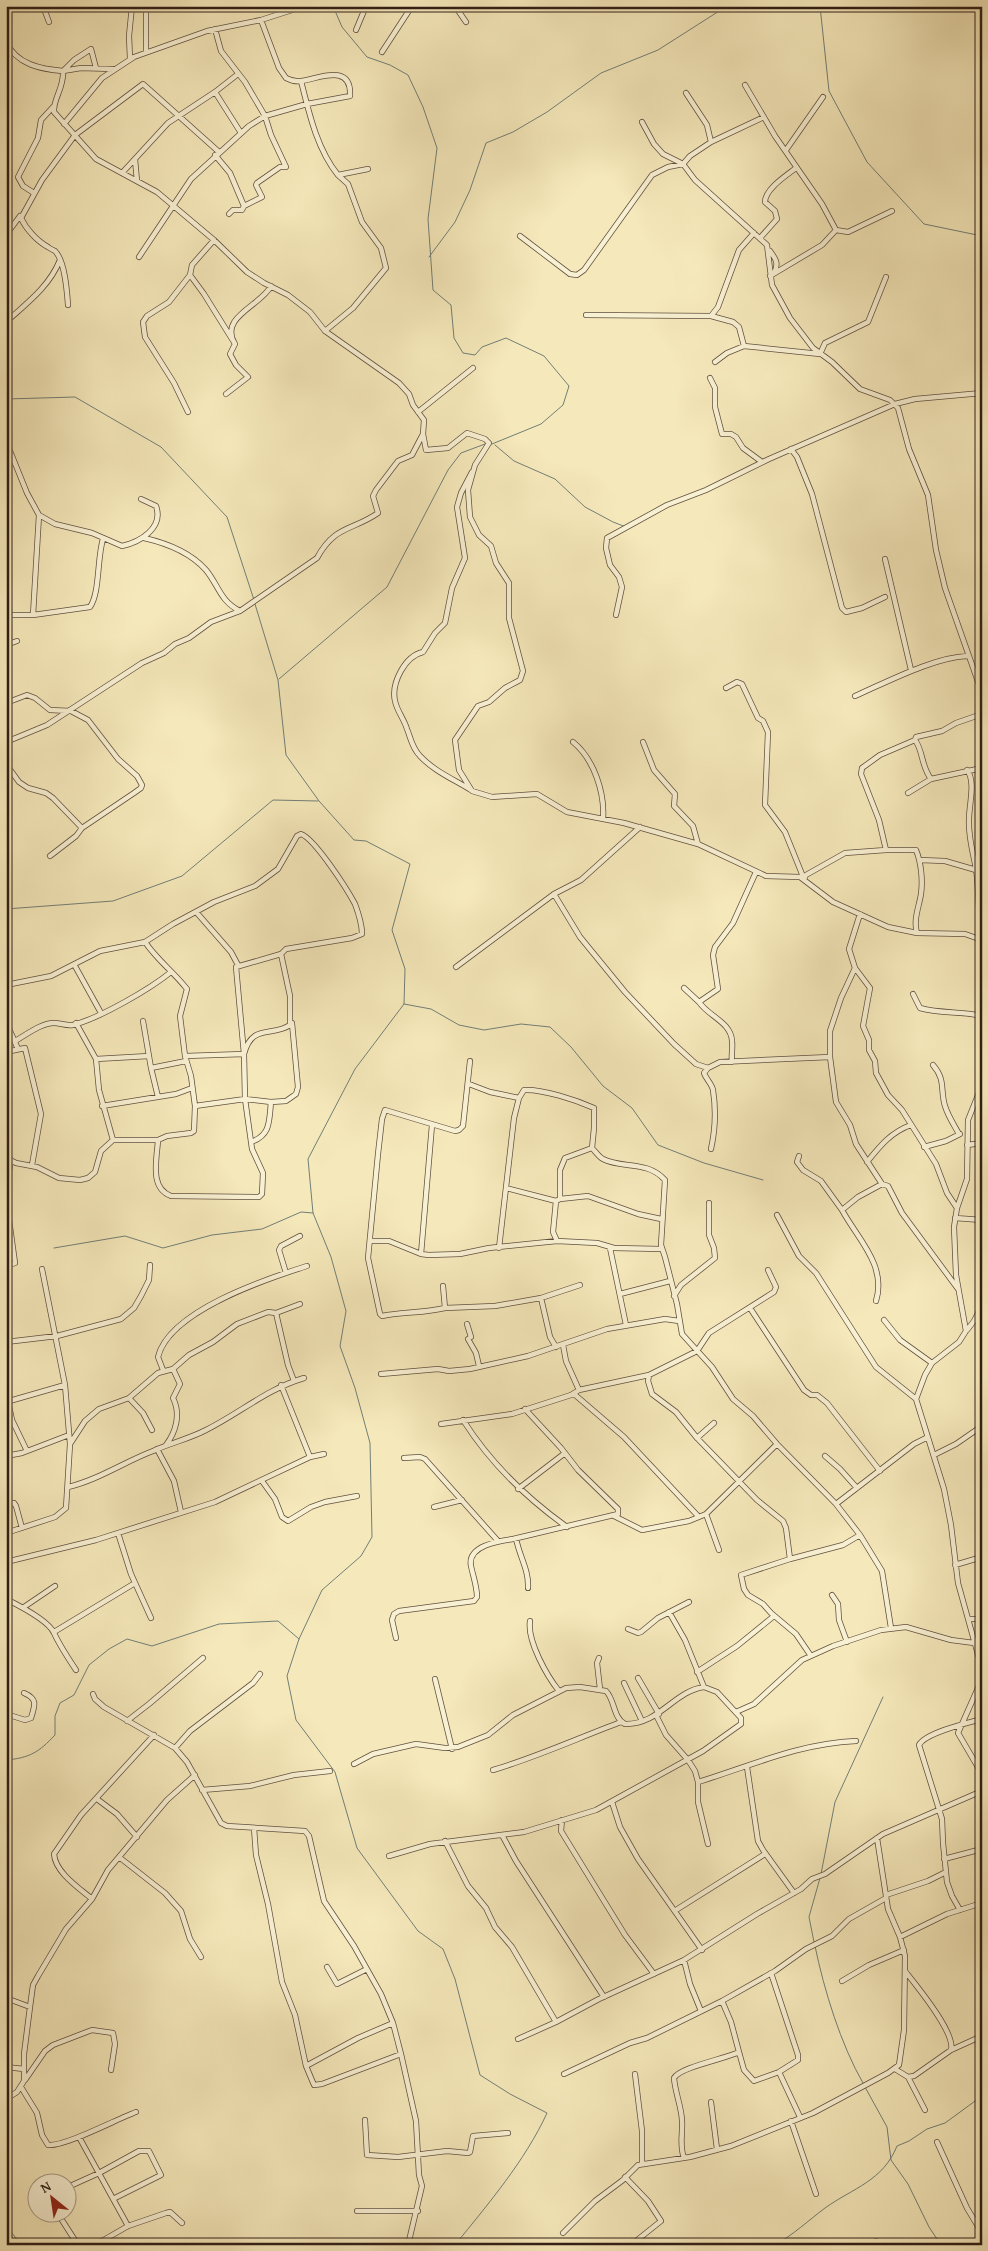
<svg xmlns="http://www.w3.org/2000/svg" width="988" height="2251" viewBox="0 0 988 2251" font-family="'Gentium Book Plus',serif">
  <rect width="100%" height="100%" fill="#f5e8ba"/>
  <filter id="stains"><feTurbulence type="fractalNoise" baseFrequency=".004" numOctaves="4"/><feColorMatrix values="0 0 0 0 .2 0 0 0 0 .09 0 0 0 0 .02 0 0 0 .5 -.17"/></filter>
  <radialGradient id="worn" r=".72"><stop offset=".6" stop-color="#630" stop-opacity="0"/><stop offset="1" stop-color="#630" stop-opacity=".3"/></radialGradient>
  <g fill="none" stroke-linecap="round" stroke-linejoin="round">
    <path stroke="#717f76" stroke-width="1" d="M333,6L342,27L367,57L390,65L408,75L423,107L437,148L428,219L433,290L451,305L454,338L463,353L475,355L482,347L506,338L544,356L569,386L563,405L541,424L492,444
      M820,6L829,91L867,162L924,224L982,236
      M429,257L455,222L470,190L486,143L513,132L547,112L601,73L658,50L727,6
      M6,399L75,397L161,447L227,517L254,600
      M495,445L514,461L555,479L585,507L613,522L626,527
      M255,604L278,680L286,755L319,801L354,840L366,841L410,864L392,930L405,969L404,1004L355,1069L308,1159L313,1213L331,1257L346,1311L340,1346L355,1388L370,1443L372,1537L361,1556L322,1590L299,1639L287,1676L296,1720L335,1772L357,1848L418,1931L443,1949L455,1979L480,2075L510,2094L547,2113C525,2161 488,2204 455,2245
      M279,679L387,587L448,470L461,453L485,444
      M6,909L113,901L182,876L273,800L318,801
      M404,1004L431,1009L459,1025L484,1030L521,1024L550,1027L571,1047L603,1086L632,1108L658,1145L704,1163L763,1180
      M54,1248L125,1236L163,1248L212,1235L262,1229L301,1212L313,1213
      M6,1760C30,1758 39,1752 55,1735V1716L60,1703L74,1695L89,1665L109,1649L127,1639L152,1646L219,1624L278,1621L299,1639
      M821,1874L835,1802L883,1697
      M814,1942L809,1917L820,1878
      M815,1946C824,1990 841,2045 863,2083
      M865,2087L887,2127L891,2160L908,2184L929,2227L941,2245
      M6,2225L21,2245
      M775,2245C793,2235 809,2220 825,2208C853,2188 883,2181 897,2146L909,2141L927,2129L945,2123L982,2096"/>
    <defs>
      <path id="street" d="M43,6L49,22
        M146,6V52
        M455,6L466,22
        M215,29L221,51L245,82L265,116L271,135L286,167H280L257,183L256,185L262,197L244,206L242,210H233L229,214
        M356,30L366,6
        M6,42C17,65 41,69 63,71C64,89 53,98 54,112L96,159L157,192L214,240L247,272L264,283L288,295L310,312L325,331L399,383L409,394L413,405L424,420L423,434L426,450L448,448L467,433L485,439L489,443L475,465L468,490L470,517L479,535L491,546L496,563L509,583V618L523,671L520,680L505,688L489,702L478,706L455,740L459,770L472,791L492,797L537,794L567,812L624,823L698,844L766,876L800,877L833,902L888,927L917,933L965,934L982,940
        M382,52L412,6
        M130,59L129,36L132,6
        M96,68L91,49L74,60L63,71L81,68L113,69
        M301,81C309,113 317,149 338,175L368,169
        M745,85L775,136L822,204L836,230L848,232L892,211
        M215,92L241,133
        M686,93L707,125L711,142
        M642,122L654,144L663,154L683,164L695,180L767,245L772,285L790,318L813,348L832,362L860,389L890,400L898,408L909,449L928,495L936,550L945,588L982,693
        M64,124L102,78L134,57L207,31L261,20L292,10
        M786,150L823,97
        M215,155L230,173L244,206
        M135,159L137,181
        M122,173L168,123L215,92L238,74
        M34,193L23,186L18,177L38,138L41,120L53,107
        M6,235L20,216
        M520,236L570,274L577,275L584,270L652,175L668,167L683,164L690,156L711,142L764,117
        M760,238L777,219L775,211L765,202C765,189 787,175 796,168
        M214,240L192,265L190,275L204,294L232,339
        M770,251C776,259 779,264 774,273
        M139,257L191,179L249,126L265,116L307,104L350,96C352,62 318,79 301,81C296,82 290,80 286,78L279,68L261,20
        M770,276L822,245L836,230
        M68,305C67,291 65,261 55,251C53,250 49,248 48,247C37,241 26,229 21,218L42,180L75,135L143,84L219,152
        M586,315L711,316L718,307L739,250L754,233
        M711,316L733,322L739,327L744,346
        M6,322C27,303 49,287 60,260
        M325,331L353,308L386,268L381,248L362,222L348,184L338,175
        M715,362L727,353L744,346L820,354L825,343L868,322L886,277
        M710,378L715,388V407L722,434H731L736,437L743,448L762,462
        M226,394L248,377L236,365L230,354L235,344C218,317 262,305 271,286
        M188,412L174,383L145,337L143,322L147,316L169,302L190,275
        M418,412L473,368
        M6,441L27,493L39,515L55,524L92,533L122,546C140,542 164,528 156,506L141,499
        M791,449L797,457L812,494L842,608L846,612L862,608L885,597
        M144,538C166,543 190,552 206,570C219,586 220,601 240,611
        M885,559L911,670
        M6,615H33L39,515
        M33,615L90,607C100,593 97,558 103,539
        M616,615L622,587L619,577L610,565L606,548L607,538L667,505L706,490L769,459L895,404L915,399L982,393
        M6,645L17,641
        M726,688L737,682L742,684L758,718L763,721L768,732L765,805L785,832L804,879
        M855,696C887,682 934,657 968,656
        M6,703L27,695L35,698L50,710L71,711L88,720L118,759L137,776L142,785L141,788L134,793L82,828L76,836L50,856
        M915,740C923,750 921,766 931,779L982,768
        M6,742L47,725L142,663L164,653L175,644L189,638L211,622L240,611L317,558C335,525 352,531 378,513L373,496L376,490L398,461L412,455L423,434
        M573,742C594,759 605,793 603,819
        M643,742L654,770L675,794L674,806L693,826L698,844
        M6,764L19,782L28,788L46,793L53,798L82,828
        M967,770C976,781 969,805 969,819C968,837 973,852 976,869C978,882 978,895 979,908L982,911
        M471,790C453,779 434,771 420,756C412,748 411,739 407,729C404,719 397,711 395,701C391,683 405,656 423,652L435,633L445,623L452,588L465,558L457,507L461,493L472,472
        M908,793L931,779
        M920,860L945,861L976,870
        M804,879L806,875L845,853L886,850
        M554,894L580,937L625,992L674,1044L696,1064L708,1068
        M197,913L231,952L238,965
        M860,914L849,949L855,968L841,998L830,1031V1057L836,1102L850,1125L856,1144L882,1184
        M917,933C913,920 919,907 921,894C923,880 921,862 916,850H886L879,820L861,774L862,768L880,755L915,740L916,737L942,731L956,723L982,714
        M75,966L101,1013
        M456,967L554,894L581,880L640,827
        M855,968L870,988L863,1026L869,1040V1050L875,1061L876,1073L888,1095L902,1110L936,1164L947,1193L957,1208
        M6,985L51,976L100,951L145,942L173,924L214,902L255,886L278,869L297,836L301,834C315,839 347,889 355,904C358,912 362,925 362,934L352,938L286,949L281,954L236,967L244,1054L245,1099L252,1149L263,1173L262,1194L259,1197L171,1196C149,1188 157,1159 158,1140
        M684,988L699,1002
        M913,994L920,1008C941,1014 962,1011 982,1016
        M143,1021L151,1068L186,1061
        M6,1022L18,1049
        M76,1023L96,1059L99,1090L113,1140
        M15,1041C26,1035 41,1023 54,1023C60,1023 66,1026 73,1025C100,1018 150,989 171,972
        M6,1052L25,1048L41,1114L32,1165
        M185,1056L244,1054C252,1023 273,1037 290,1025V996L281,954
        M96,1059L149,1056
        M732,1062C731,1055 733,1048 732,1041C731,1022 708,1016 699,1002L718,989L713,955L715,947L733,923L756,872
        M933,1065C946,1080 940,1090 945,1106C948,1116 954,1125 959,1134
        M151,1068L158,1097
        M469,1084L490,1092L519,1098
        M982,1085L968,1120L967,1179L957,1208L954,1227L956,1275L966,1331L959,1342L932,1363L925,1375L916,1399L944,1489L951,1525L958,1583L982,1669
        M102,1106L176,1094L192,1088
        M195,1106L245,1099L271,1102L286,1101L296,1094L298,1087L292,1023
        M251,1142C271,1135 269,1121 271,1102
        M967,1145L982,1143
        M924,1147L946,1141L960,1134
        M711,1149C715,1131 716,1109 713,1090C712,1084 706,1079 704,1073L708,1068L720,1062L830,1057
        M799,1156L797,1162L803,1170L821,1181L842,1210
        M6,1158L16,1163L37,1167L59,1178L80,1180L88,1178L95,1172L101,1151L113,1140H158L167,1136L191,1133L194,1131L195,1106L191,1076L185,1056L180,1016L187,989C173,971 158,961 145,942
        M867,1162C880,1146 891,1132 911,1125
        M6,1188L11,1160
        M506,1188L556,1201
        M6,1198L15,1263L6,1266
        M560,1199L588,1196L638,1214L661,1219
        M777,1215L799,1256L816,1273L876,1367L916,1399
        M955,1218L982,1220
        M371,1241H389L421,1254L429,1255L460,1254L489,1248L557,1241L597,1243L614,1248L662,1249
        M557,1241L553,1232L556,1201L560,1199V1170L565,1158L592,1148
        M499,1248L514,1118L519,1098L524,1090C543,1089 576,1100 594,1108V1128L592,1148C595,1151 599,1157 603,1159C622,1169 647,1160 665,1180L661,1245L665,1257L677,1304L682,1334L712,1367L733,1399L753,1416L777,1444L836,1504L860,1535L882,1571L891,1628
        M610,1248L626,1325
        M421,1254L432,1125
        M286,1273L279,1250L281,1246L300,1236
        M443,1286L445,1308L495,1306L541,1298
        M620,1294L670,1281
        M674,1296L681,1285L715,1258L714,1248L709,1235V1203
        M876,1301C887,1265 857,1238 842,1210L858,1197L882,1184L888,1186L902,1213L958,1289
        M445,1308C424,1313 403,1312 382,1316L380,1314L368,1258L378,1154L382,1119L385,1110L455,1131L459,1130L463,1126L470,1061
        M750,1308L804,1390L811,1395H817L827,1403L880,1471
        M276,1313L288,1365L294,1381
        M884,1320L900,1340L932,1363
        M467,1324L471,1337L468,1339L476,1353L479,1366
        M967,1330L974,1321L982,1305
        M6,1342L57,1336L121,1319L134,1308L141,1296L149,1280L150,1265
        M563,1345L566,1361L579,1390
        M556,1347L550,1337L541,1298L580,1285
        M163,1370L158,1357C169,1311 266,1279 307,1266
        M381,1374L438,1369L449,1371L470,1369L528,1356L607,1329L665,1319L679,1321
        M649,1375L648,1381L652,1394L676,1412L697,1438L714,1423
        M281,1385L310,1457
        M574,1394L624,1437L698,1516
        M129,1398L143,1413L152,1430
        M8,1401L12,1420L27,1451
        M6,1402L65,1385
        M463,1420C491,1464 525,1497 567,1527
        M441,1424L512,1414L571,1395L579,1390L649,1375L697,1351L709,1333L774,1292L776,1287L768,1270
        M697,1438L757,1500L783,1521L786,1528L790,1559
        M70,1444L85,1421L99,1409L129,1398L158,1373L173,1369L189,1355L213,1342L237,1324L268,1312L276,1313L300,1304
        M166,1445C176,1432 181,1414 173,1398L180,1384L173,1369
        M157,1449L174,1481L181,1512
        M934,1455L956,1444L982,1426
        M6,1456L22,1453L69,1435
        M825,1456L840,1469L857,1488
        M404,1458L420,1457L425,1459L498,1541
        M262,1481L275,1499L282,1517L288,1521L311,1507L325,1502L357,1496
        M68,1487C98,1480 124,1462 153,1451C170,1443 189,1439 206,1430C240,1413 267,1389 304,1378
        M518,1489L565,1453
        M6,1504L14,1503L16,1506L22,1528
        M836,1504L914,1444L928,1437
        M434,1507L462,1500
        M706,1514L719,1550
        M614,1516L642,1530L689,1521L706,1514L777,1444
        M6,1533L55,1517L66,1508L70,1444L65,1385L42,1269
        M118,1533L131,1574L151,1618
        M516,1538C519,1556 529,1569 528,1588
        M6,1562L96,1540L215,1502L310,1457L324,1454
        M955,1565L982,1557
        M832,1595L838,1604L839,1620L847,1642
        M6,1599C18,1605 49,1621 54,1633C60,1646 68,1658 76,1670
        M24,1607L55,1586
        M669,1612L685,1640L704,1687
        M968,1619H982
        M530,1621C527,1641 547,1676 559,1691
        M628,1629L638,1633L641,1632L658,1618L689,1602
        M54,1632L135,1583
        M396,1638L392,1620L394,1614L399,1611L474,1601L477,1597C477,1586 473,1576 471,1566C467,1546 498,1541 513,1539L618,1514V1509L578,1470L561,1448L525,1409
        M811,1656L796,1634L771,1613L763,1604L748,1595L744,1589L741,1575L790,1559L843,1545L860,1535
        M599,1658L597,1663L600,1689
        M697,1672L737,1646L774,1616
        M638,1678L659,1714
        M435,1679L452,1749
        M982,1679L958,1733L982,1774
        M624,1683L642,1721
        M93,1694L95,1699L104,1707L175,1748L187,1762L221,1823L227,1826L305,1831L309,1836L324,1901L354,1946L381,1994L393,2023L401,2054L416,2121L419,2175L422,2186L408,2245
        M736,1712L754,1704L802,1660L833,1646L881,1630L906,1627L951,1640L974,1643
        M6,1714L25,1720L31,1718C35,1705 38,1699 24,1693
        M656,1715L666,1735L688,1760L695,1771L698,1782V1802L708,1844
        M127,1721L149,1704L203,1658
        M175,1748L190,1731L253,1683L260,1674
        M354,1764L373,1754L416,1744L445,1748L458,1747L488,1735L513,1715L566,1688L580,1687L606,1691C615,1700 613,1718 625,1724C659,1725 674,1691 704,1687L717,1692L741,1718V1724L703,1751L596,1810L524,1832L430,1844L389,1856
        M747,1767L758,1841L763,1850L794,1893
        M493,1770C537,1757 578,1738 621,1722
        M698,1782C750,1766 801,1743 856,1741
        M202,1790L250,1786L294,1775L330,1771
        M97,1799L117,1814L137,1837
        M612,1802L620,1827L638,1859L702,1950
        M562,1820L561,1831L625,1935L654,1974
        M254,1828L256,1855L268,1904L282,1982L295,2015L306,2066L314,2085L322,2084L401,2054
        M502,1835L516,1861L604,1997
        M445,1841L468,1886L486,1908L495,1927L512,1947L556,2022L599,1999L684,1960L757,1914L801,1889L812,1879L825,1874L883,1834L982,1791
        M119,1857L165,1893L181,1911L190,1939L201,1957
        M944,1859L982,1849
        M886,1895L928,1881L946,1872
        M92,1899C79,1888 55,1872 54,1854L81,1815L154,1735
        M676,1910L765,1854
        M960,1910L952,1896L947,1882L943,1843L942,1819L919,1745C925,1733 967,1723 982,1719
        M900,1937L947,1914L982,1903
        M684,1960L690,1984L701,2011
        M327,1967L337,1984L367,1969
        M905,1971C916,1985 956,2033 951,2050
        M771,1973L798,2055V2060L779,2072
        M842,1981L869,1965L904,1950
        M6,1998L30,2007
        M722,2001L731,2022L739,2052
        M518,2039L556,2022
        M306,2066L358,2038L393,2023
        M6,2067L24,2069
        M895,2069L908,2077L914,2076L951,2050L982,2036
        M564,2074L630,2043L647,2038L722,2001L775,1971L806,1949L832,1936L849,1919L886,1898
        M635,2074L642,2131V2164
        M908,2077L925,2110
        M25,2080L45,2051L53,2045L92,2030L113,2033L115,2044L111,2070
        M21,2087L37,2113L42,2135L48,2145C64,2147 117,2119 136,2112
        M6,2099L17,2092L24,2081V2054L30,2007L33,1985L38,1976L66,1929L92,1899L108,1870L167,1800L195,1775
        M711,2102L717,2149
        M365,2120L367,2155L398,2157L447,2151L468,2153L470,2152L473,2136L508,2133
        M791,2121L816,2194
        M79,2137L128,2226
        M937,2142L967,2208L982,2233
        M684,2158C679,2145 683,2134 682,2120C681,2105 675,2092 674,2078C680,2067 725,2059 739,2052L744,2070L754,2081L779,2072L800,2117
        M625,2177L648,2201L661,2221L631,2245
        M68,2187L99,2173L139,2151H149L161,2175L113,2199
        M357,2211H418
        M58,2214L78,2245
        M563,2233L595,2201L623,2180L638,2165L690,2157L731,2146L813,2113L888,2073L899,2065L904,2030L905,1956L900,1937L888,1909L877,1838
        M95,2245L128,2226L166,2213L170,2212L182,2223
        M865,2245L876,2241L886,2245"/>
    </defs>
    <use href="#street" stroke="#615040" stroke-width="6"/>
    <use href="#street" stroke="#f8f0d2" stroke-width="4.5"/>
  </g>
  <rect width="988" height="2251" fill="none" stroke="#f5e8ba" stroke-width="25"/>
  <rect x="8" y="8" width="973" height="2236" fill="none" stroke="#301e17" stroke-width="2.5"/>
  <rect x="12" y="12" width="963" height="2226" fill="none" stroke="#301e17"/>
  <g transform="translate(52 2198) rotate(330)"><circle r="24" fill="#f8f0d2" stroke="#a89c87"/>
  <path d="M0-4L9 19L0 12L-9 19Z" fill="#8f2418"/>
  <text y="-8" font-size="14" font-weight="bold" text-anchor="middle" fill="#301e17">N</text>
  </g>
  <rect width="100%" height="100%" filter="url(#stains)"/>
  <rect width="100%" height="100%" fill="url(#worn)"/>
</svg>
